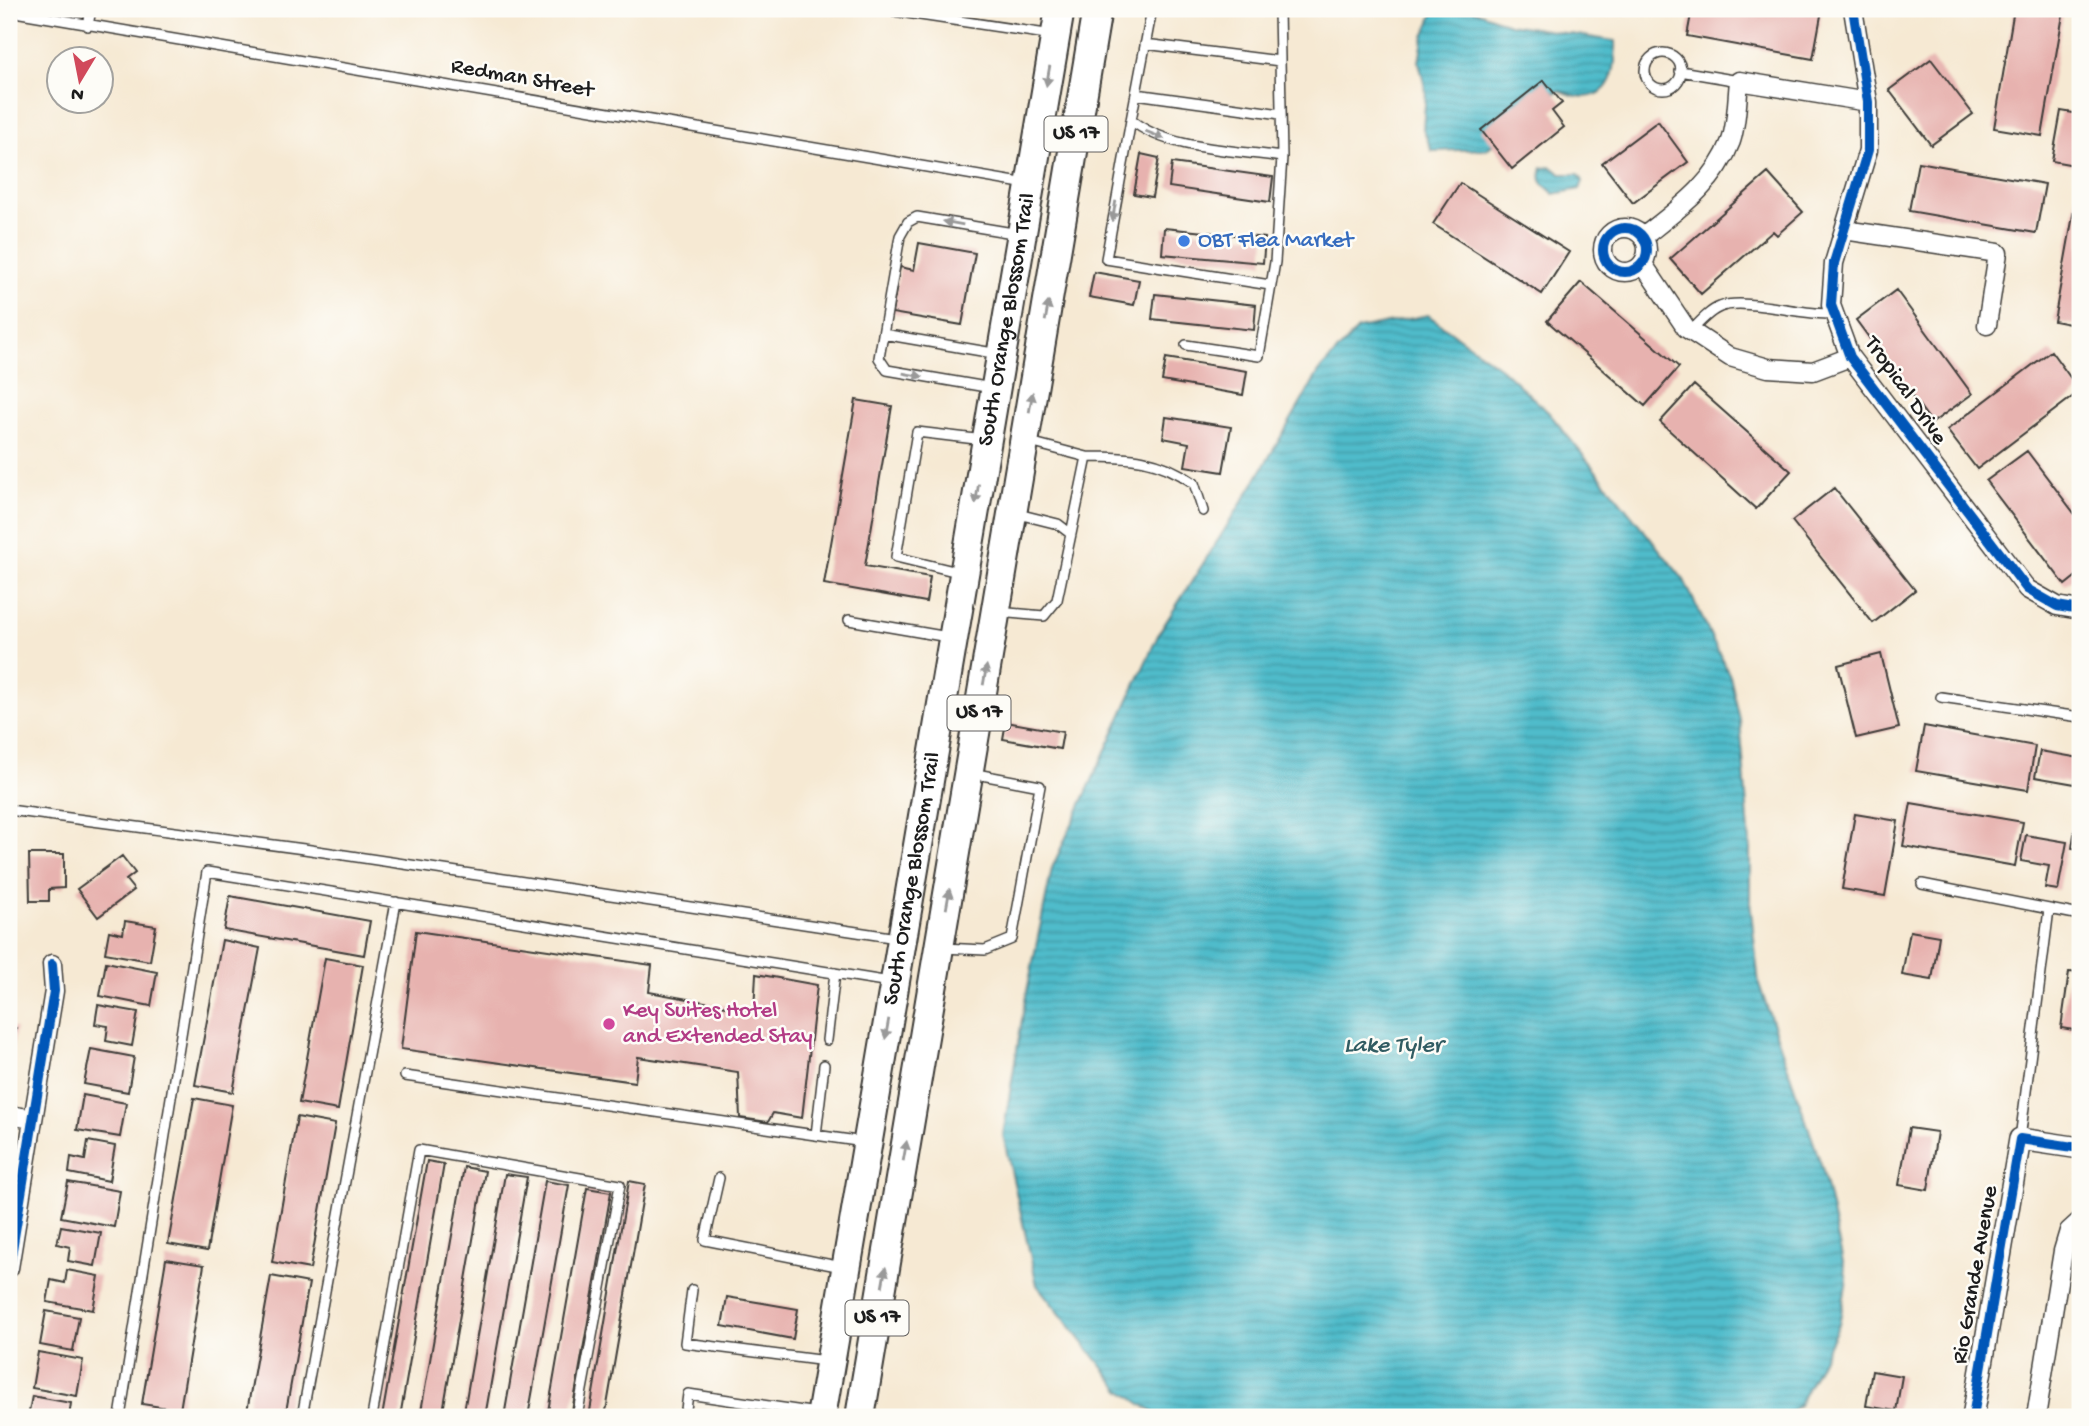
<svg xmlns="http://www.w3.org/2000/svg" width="2089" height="1426" viewBox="0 0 2089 1426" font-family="'Gochi Hand',sans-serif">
  <defs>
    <pattern id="water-rules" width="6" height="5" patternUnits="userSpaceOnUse" patternTransform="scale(1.75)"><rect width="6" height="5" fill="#50bccb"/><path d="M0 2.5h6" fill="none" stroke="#4298a4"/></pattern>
  </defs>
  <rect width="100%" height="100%" fill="#fdfcf7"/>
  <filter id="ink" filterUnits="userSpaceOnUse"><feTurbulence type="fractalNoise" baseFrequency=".0143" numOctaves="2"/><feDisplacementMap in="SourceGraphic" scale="14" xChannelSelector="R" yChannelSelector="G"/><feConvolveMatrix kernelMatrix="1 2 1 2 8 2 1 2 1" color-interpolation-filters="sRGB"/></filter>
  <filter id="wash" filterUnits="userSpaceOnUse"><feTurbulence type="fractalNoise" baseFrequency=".00686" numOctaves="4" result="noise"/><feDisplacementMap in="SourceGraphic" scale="28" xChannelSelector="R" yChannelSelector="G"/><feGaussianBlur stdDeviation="1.57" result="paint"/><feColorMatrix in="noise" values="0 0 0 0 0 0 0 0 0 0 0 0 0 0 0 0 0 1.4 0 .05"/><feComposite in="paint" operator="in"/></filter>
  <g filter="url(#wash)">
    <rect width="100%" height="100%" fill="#f6e9d3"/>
    <path fill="url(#water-rules)" stroke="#366c74" stroke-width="2" d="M1435,9H1471L1509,24L1615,41C1618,82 1604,110 1559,90L1487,149L1432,151L1423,129L1426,92L1419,62L1423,39Z
      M1552,167L1561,174H1578L1583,181L1580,189L1554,194C1545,184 1537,184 1542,168Z
      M1428,315L1502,369L1549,413L1684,580L1730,676L1740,720L1750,845V901L1759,984L1822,1167L1847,1280L1839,1325L1799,1405L1783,1417H1160L1121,1390L1037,1285L1003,1135L1025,1001L1052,868L1159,633L1251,488L1320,370L1358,329Z"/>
    <g id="blocks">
      <path fill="#e7b2af" d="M1692,9L1822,10L1813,59L1687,36Z
        M2014,9H2064L2042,136L1994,128Z
        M1931,59L1973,114L1931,145L1889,90Z
        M1544,80L1562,103L1552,111L1564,127L1512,169L1481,130Z
        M2061,111L2080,114V166L2052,161Z
        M1658,121L1688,162L1633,203L1602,163Z
        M1141,154L1159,158L1152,197L1134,194Z
        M1918,162L2045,184L2036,233L1909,211Z
        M1172,163L1273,177L1270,202L1169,187Z
        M1768,173L1803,212L1777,235L1773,231L1701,294L1670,259Z
        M1460,183L1569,252L1542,294L1433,224Z
        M2077,193L2080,194V326L2054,321Z
        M1164,228L1265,238L1263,263L1162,254Z
        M919,243L975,253L962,325L892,313L900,267L914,270Z
        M1094,272L1139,280L1134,305L1089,297Z
        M1581,282L1679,367L1645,406L1547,321Z
        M1896,290L1972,394L1932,423L1856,320Z
        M1155,294L1256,305L1254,330L1152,319Z
        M2051,351L2080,391L1977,469L1947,430Z
        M1166,358L1247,371L1243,395L1162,381Z
        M1694,385L1791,471L1756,509L1660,422Z
        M856,400L892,406L865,566L930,577L926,602L824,584Z
        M1166,417L1231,427L1223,472L1185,466L1189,443L1163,438Z
        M2027,451L2080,521V573L2065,585L1986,481Z
        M1834,488L1915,590L1873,623L1792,521Z
        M1881,654L1899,728L1856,738L1838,665Z
        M1006,722L1063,732L1060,749L1003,739Z
        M1924,726L2035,746L2028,790L1916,771Z
        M2040,751L2080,758L2075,784L2035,777Z
        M1911,803L2023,822L2015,866L1903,846Z
        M1855,814L1898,821L1885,896L1842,889Z
        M2075,828L2080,829V849L2072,848Z
        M2026,835L2067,842L2058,890L2045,888L2049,866L2021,861Z
        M29,854H64V888L49,889V901H30Z
        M122,856L135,873L126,880L134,890L98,917L77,889Z
        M230,896L370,921L364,955L224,930Z
        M125,921L156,926L150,961L105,953L109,931L123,934Z
        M416,931L652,965L649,992L754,1011L756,974L817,985L802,1118L773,1113L768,1122L740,1118L738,1072L638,1057L635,1082L401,1049Z
        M1910,931L1939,936L1932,980L1902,975Z
        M222,940L260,948L233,1092L195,1085Z
        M325,958L363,965L338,1110L299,1103Z
        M106,962L157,972L151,1006L100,996Z
        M2069,972L2080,973V1031L2061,1028Z
        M98,1005L138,1012L132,1046L106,1041L108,1026L95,1024Z
        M9,1027L16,1028L10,1060H9Z
        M91,1049L134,1057L128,1092L84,1084Z
        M83,1095L126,1103L120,1137L77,1130Z
        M194,1098L232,1105L207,1251L168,1244Z
        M297,1117L335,1124L310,1269L272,1262Z
        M1909,1128L1937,1132L1928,1190L1899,1185Z
        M88,1141L115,1146L109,1181L69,1173L71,1157L85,1160Z
        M427,1161L444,1164L400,1417H382Z
        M464,1167L485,1171L442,1417H420Z
        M505,1174L527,1177L485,1417H463Z
        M545,1181L569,1185L528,1417H504Z
        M629,1181L645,1184L605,1417H589Z
        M68,1182L120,1191L114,1227L61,1217Z
        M587,1188L611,1192L571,1417H547Z
        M61,1226L101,1233L95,1266L68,1261L70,1247L57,1244Z
        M166,1259L204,1265L180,1410L142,1404Z
        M67,1270L99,1276L93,1310L47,1302L51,1280L65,1283Z
        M271,1276L309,1283L285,1417H246Z
        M727,1297L798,1309L793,1339L722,1326Z
        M46,1311L79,1317L73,1351L40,1345Z
        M38,1352L83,1360L77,1396L32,1388Z
        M1872,1371L1902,1376L1896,1411L1866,1406Z
        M2079,1394L2080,1417H2075Z
        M32,1396L71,1403L69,1417H28Z"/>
    </g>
  </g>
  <g filter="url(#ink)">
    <use href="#blocks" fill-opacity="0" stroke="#3d3b37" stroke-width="2"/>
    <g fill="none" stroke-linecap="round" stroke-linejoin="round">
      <defs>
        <path id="service" d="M880,9L1053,35
          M1152,9L1131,120C1167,150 1236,150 1282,157L1279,10L1272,9
          M9,11L1027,184
          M88,26L91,9
          M1145,44L1280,61
          M1645 71a18 18 0 1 1 36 0a18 18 0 1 1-36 0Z
          M1680,71L1739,81
          M1136,94L1281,114
          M1131,120L1106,259L1270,285
          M1691,331C1699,323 1709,311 1720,307C1744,297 1804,316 1835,314
          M883,334L999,354
          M1186,345L1259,356L1275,262L1282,157
          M992,388L887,370L879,358L900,236L908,222L917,217L1019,234
          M1026,441L1087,457L1071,534
          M1087,457C1130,457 1158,458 1194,483L1203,511
          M962,573L896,557L917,432L984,440
          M998,612L1044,616L1057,600L1071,534L1058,524L1014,513
          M849,620L948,637
          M1941,697L2080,717
          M9,810L304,849L897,938
          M1922,884L2080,915
          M943,948L985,950L1012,939L1040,786L971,773
          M827,1040L835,973
          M405,1076L864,1142
          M816,1135L824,1065
          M2020,1139L2049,909
          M719,1178L705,1240L842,1267
          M692,1290L685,1343L826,1361
          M120,1417L207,872L890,982
          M302,1417L396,902
          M372,1417L419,1150L620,1185L577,1417
          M685,1417L688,1394L817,1413"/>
        <path id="minor" d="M1853,9L1868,102V150L1834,263L1831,305L1850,357L2027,589L2057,606L2080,610
          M1603 250a22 22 0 1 1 44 0a22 22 0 1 1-44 0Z
          M1844,230L1998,253L1987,325
          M1643,237C1677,210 1715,184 1731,141C1737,123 1737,100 1739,81L1868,102
          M1643,264L1686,328L1730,357L1768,368L1813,371L1850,357
          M9,1115L33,1119
          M9,1268L54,991L52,964
          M2036,1417L2063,1251L2069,1231L2080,1221"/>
        <path id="tertiary" d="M1973,1417L2020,1139L2080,1148"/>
        <g id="primary">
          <path id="s1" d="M821,1417L1060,9"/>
          <path d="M860,1417L1097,9"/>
        </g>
      </defs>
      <use href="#service" stroke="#3d3b37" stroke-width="12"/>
      <use href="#minor" stroke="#3d3b37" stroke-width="21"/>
      <use href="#tertiary" stroke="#3d3b37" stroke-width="24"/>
      <use href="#primary" stroke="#3d3b37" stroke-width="32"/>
      <use href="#service" stroke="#fff" stroke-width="9"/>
      <use href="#minor" stroke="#fff" stroke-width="18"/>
      <use href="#tertiary" stroke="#fff" stroke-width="21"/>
      <use href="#primary" stroke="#fff" stroke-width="28"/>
      <defs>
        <path id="cycleway" d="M1853,9L1868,102V150L1834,263L1831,305L1850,357L2027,589L2057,606L2080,610
          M1603 250a22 22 0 1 1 44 0a22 22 0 1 1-44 0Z
          M9,1268L54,991L52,964
          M1973,1417L2020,1139L2080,1148"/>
      </defs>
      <use href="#cycleway" stroke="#fdfcf7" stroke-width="15"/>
      <use href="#cycleway" stroke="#0057b8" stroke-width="10"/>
    </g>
    <defs><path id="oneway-solid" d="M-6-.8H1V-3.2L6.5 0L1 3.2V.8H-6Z" transform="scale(1.75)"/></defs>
    <g fill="#999">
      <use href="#oneway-solid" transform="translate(1048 76) rotate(100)"/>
      <use href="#oneway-solid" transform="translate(1155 135) rotate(22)"/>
      <use href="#oneway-solid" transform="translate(1114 211) rotate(100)"/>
      <use href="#oneway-solid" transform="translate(953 223) rotate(-170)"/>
      <use href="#oneway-solid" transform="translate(1047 311) rotate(-80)"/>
      <use href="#oneway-solid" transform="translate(913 375) rotate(10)"/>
      <use href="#oneway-solid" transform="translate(1031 402) rotate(-80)"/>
      <use href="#oneway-solid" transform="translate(977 494) rotate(99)"/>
      <use href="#oneway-solid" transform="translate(985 675) rotate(-80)"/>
      <use href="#oneway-solid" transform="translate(948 899) rotate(-80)"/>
      <use href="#oneway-solid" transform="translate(887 1029) rotate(100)"/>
      <use href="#oneway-solid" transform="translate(905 1151) rotate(-80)"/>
      <use href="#oneway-solid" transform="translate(884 1277) rotate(-80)"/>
    </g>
  </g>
  <circle fill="#3f7fe0" stroke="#fdfcf7" stroke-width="2.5" cx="1184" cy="241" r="7"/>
  <circle fill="#d1479c" stroke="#fdfcf7" stroke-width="2.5" cx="609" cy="1024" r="7"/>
  <g text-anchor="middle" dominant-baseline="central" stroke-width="5" stroke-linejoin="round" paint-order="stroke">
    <g fill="#fdfcf7" stroke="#605f5e" stroke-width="2">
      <rect x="1044.5" y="116.5" width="63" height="35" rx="5"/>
      <rect x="947.5" y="695.5" width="63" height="35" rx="5"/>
      <rect x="845.5" y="1300.5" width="63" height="35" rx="5"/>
    </g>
    <g font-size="21" font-weight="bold" fill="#1c1c1c">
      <text x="1076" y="134">US 17</text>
      <text x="979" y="713">US 17</text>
      <text x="877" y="1318">US 17</text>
    </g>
    <g font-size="23" fill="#1c1c1c" stroke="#fdfcf7">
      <text transform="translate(522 79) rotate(10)">Redman Street</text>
      <text stroke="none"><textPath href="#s1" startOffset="1113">South Orange Blossom Trail</textPath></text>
      <text transform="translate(1905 391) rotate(55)">Tropical Drive</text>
      <text stroke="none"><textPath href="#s1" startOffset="546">South Orange Blossom Trail</textPath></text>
      <text transform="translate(1976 1275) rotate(-80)">Rio Grande Avenue</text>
    </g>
    <g font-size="23" fill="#366cbe" stroke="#fdfcf7" text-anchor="start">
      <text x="1198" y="241">OBT Flea Market</text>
    </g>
    <g font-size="23" fill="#b23c85" stroke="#fdfcf7" text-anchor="start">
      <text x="623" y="1011">Key Suites Hotel<tspan x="623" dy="26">and Extended Stay</tspan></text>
    </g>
    <g font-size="24" font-style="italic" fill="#315c62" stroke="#fdfcf7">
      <text x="1393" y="1046">Lake Tyler</text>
    </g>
  </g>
  <rect width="2089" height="1426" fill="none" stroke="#fdfcf7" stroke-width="35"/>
  <g transform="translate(80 80) rotate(190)"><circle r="33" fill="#fdfcf7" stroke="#a3a29f" stroke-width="2"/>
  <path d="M0-5L12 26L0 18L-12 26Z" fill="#d1495b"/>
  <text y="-10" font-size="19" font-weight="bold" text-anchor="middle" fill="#1c1c1c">N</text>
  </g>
</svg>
